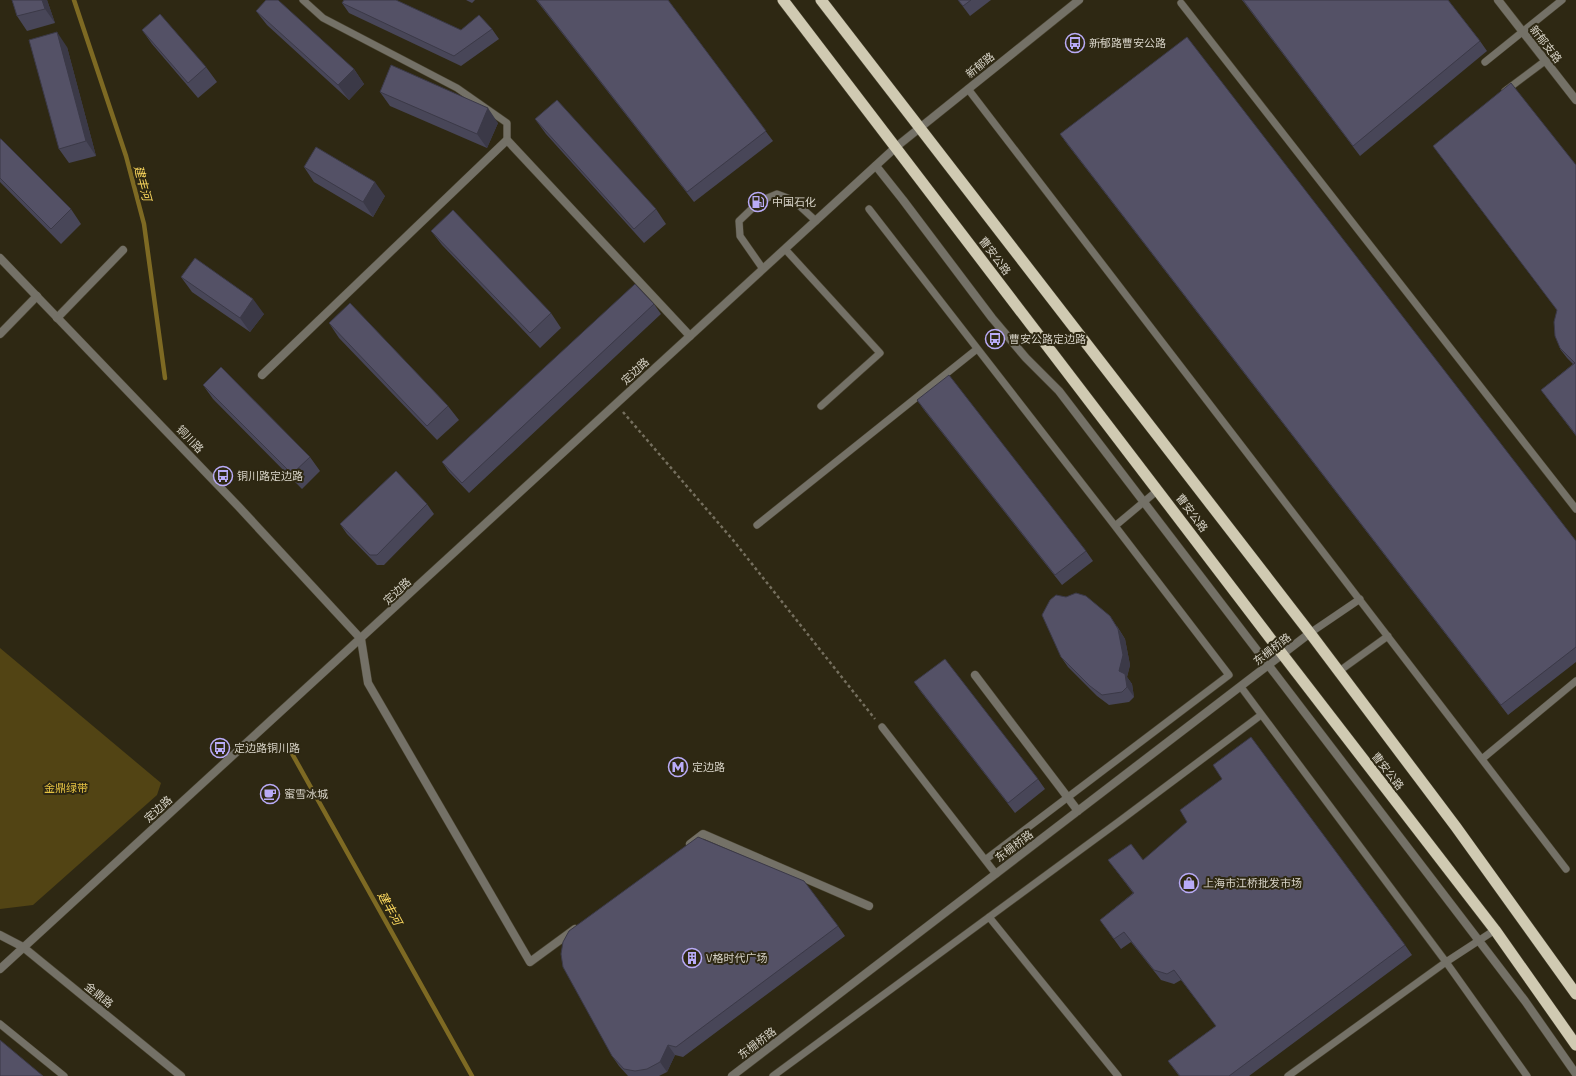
<svg xmlns="http://www.w3.org/2000/svg" width="1576" height="1076" viewBox="0 0 1576 1076" font-family="'Titillium Web','Noto Sans SC',sans-serif">
  <rect width="100%" height="100%" fill="#2e2813"/>
  <path fill="#524414" d="M0,648L161,783L157,795L33,905L0,909Z"/>
  <g fill="none" stroke-linecap="round" stroke-linejoin="round">
    <path stroke="#7e6a23" stroke-width="4.5" d="M74,0L126,156L144,224L165,378
      M290,750L472,1076"/>
    <defs>
      <path id="service" d="M303,0L323,18L457,88L507,123V140
        M1181,3L1576,509
        M1485,62L1562,0
        M968,89L1566,869
        M1505,91L1545,61
        M869,209L1115,526
        M785,249L880,353L821,406
        M763,269L740,236L739,221L760,201L777,194L793,200L816,221
        M757,525L977,349
        M1310,633L1360,599
        M1338,672L1388,636
        M1241,687L1446,962L1527,1076
        M882,727L996,874
        M1482,759L1576,681
        M985,860L1229,675L1115,526L1158,490
        M989,917L1118,1076
        M0,1024L64,1076
        M773,1076L1121,820L1261,715
        M1288,1076L1446,962L1495,930"/>
      <path id="minor" d="M1498,0L1576,100
        M876,166L903,200L992,318L1026,358L1059,391L1525,1001L1576,1074
        M57,318L123,250
        M0,334L37,296
        M262,375L507,140L690,336
        M361,639L368,683L530,962L575,929
        M975,675L1078,811
        M690,844L703,834L869,906
        M23,947L181,1076
        M732,1076L1310,633"/>
      <path id="tertiary" d="M0,258L238,506L361,639
        M0,935L23,947
        M0,969L896,147L1079,0"/>
      <path id="trunk" d="M783,0L1283,655L1495,930L1576,1045
        M821,0L1310,633L1456,827L1576,994"/>
    </defs>
    <use href="#service" stroke="#494330" stroke-width="8"/>
    <use href="#minor" stroke="#494330" stroke-width="9"/>
    <use href="#tertiary" stroke="#494330" stroke-width="9"/>
    <use href="#trunk" stroke="#494330" stroke-width="12"/>
    <path stroke="#756f5e" stroke-width="2.5" stroke-dasharray="3 3" stroke-linecap="butt" d="M623,412L733,540L875,719"/>
    <use href="#service" stroke="#747167" stroke-width="7"/>
    <use href="#minor" stroke="#747167" stroke-width="8"/>
    <use href="#tertiary" stroke="#747167" stroke-width="8"/>
    <use href="#trunk" stroke="#d0cab2" stroke-width="11"/>
  </g>
  <path fill="#484658" d="M12,0H47L55,23L27,31L17,16Z
    M466,0H475L472,3Z
    M536,0H668L773,141L694,202Z
    M958,0H991L970,16Z
    M1242,0H1448L1480,41L1487,51L1360,156Z
    M342,3L461,30L492,29L499,39L461,66L349,13Z
    M256,11L354,69L364,84L349,100L267,25Z
    M142,30L206,67L217,82L198,98L152,44Z
    M67,47L96,156L69,163L59,149Z
    M380,92L498,123L487,148L390,106Z
    M535,119L656,209L666,224L644,243L546,134Z
    M1060,134L1576,541V662L1508,715L1067,144Z
    M0,139L71,209L81,224L61,244L0,182Z
    M1433,146L1576,165V436L1541,390L1573,364L1567,358L1560,349L1557,310Z
    M304,167L385,196L373,217L314,182Z
    M431,231L551,313L561,328L540,348L442,245Z
    M181,277L264,314L250,332L192,292Z
    M654,304L661,314L469,493L449,472L442,462Z
    M329,323L448,406L459,420L437,440L339,338Z
    M203,385L310,457L320,471L302,489L213,399Z
    M917,400L1086,551L1093,561L1062,585L924,410Z
    M427,504L434,514L384,565H377L347,534L340,524Z
    M1117,626L1125,639L1130,665L1127,677L1132,684L1134,697L1129,702L1109,705L1097,696L1068,667L1061,657Z
    M914,682L1038,779L1045,789L1015,813L921,692Z
    M1108,860H1143L1405,945L1412,955L1249,1076H1179L1168,1061L1216,1026L1181,980L1174,984L1161,980L1131,942L1121,949L1100,920L1133,893Z
    M838,926L845,936L683,1057L675,1055L667,1072L659,1076H628L619,1066L612,1056Z"/>
  <path fill="#3b3947" d="M42,0H47L55,23L45,9Z
    M57,32L67,47L96,156L86,141Z
    M354,69L364,84L349,100L338,85Z
    M488,108L498,123L487,148L477,134Z
    M375,182L385,196L373,217L363,202Z
    M253,299L264,314L250,332L240,318Z
    M1110,616L1125,639L1130,665L1127,677L1132,684L1134,697L1127,687L1119,671Z
    M668,1045L675,1055L667,1072L660,1062Z"/>
  <path fill="#545166" stroke="#3b3947" d="M12,0H42L45,9L17,16Z
    M266,0H278L354,69L338,85L256,11Z
    M344,0H396L461,30L479,15L492,29L454,56L342,3Z
    M537,0H668L766,131L687,192Z
    M958,0H971L963,6Z
    M1243,0H1448L1480,41L1353,146Z
    M160,14L206,67L188,83L142,30Z
    M57,32L86,141L59,149L29,40Z
    M1187,37L1576,541V647L1501,705L1060,134Z
    M391,65L488,108L477,134L380,92Z
    M1511,83L1576,165V435L1541,390L1575,363L1560,348L1555,336L1554,322L1557,310L1433,146Z
    M557,100L656,209L634,229L535,119Z
    M0,139H1L71,209L51,229L0,178Z
    M316,147L375,182L363,202L304,167Z
    M453,210L551,313L530,333L431,231Z
    M195,258L253,299L240,318L181,277Z
    M635,284L654,304L462,483L442,462Z
    M350,303L448,406L427,426L329,323Z
    M221,367L310,457L292,474L203,385Z
    M949,375L1086,551L1055,575L917,400Z
    M396,471L427,504L377,555H370L340,524Z
    M1076,593L1086,596L1110,616L1118,629L1123,655L1119,671L1125,674L1127,687L1122,692L1102,695L1090,686L1061,657L1042,615L1050,600L1056,595L1066,597Z
    M945,659L1038,779L1008,803L914,682Z
    M1251,737L1405,945L1229,1076H1180L1168,1061L1216,1026L1174,970L1167,974L1154,970L1124,932L1114,939L1100,920L1134,893L1108,860L1131,844L1143,860L1187,822L1180,810L1222,779L1213,765Z
    M698,837L804,881L838,926L676,1047L668,1045L660,1062L647,1069L635,1071L624,1069L612,1056L563,967L561,954L563,942L569,931Z
    M0,1040L43,1076H0Z"/>
  <defs>
    <symbol id="bus-ring" viewBox="-11 -11 22 22"><circle r="9.5" fill="#2e2813" stroke="#b9abf7" stroke-width="1.5"/><path d="M-5-6H5V4H4V6H2V4H-2V6H-4V4H-5ZM-3.5-4V0h7V-4ZM-3.5 1.2v1.5H-2V1.2ZM2 1.2v1.5H3.5V1.2Z" fill="#b9abf7"/></symbol>
    <symbol id="fuel-ring" viewBox="-11 -11 22 22"><circle r="9.5" fill="#2e2813" stroke="#b9abf7" stroke-width="1.5"/><path d="M-5.5-6h7V0h2V4h1.3V-2.5L3-4.5l.8-.8L6-3V5H2.5V1h-1V6h-7ZM-4.2-4.7v3.2H.2V-4.7Z" fill="#b9abf7"/></symbol>
    <symbol id="metro-ring" viewBox="-11 -11 22 22"><circle r="9.5" fill="#2e2813" stroke="#b9abf7" stroke-width="1.5"/><path d="M-5.5 5V-5H-3L0 0L3-5H5.5V5H3V-.5L0 4L-3-.5V5Z" fill="#b9abf7"/></symbol>
    <symbol id="cafe-ring" viewBox="-11 -11 22 22"><circle r="9.5" fill="#2e2813" stroke="#b9abf7" stroke-width="1.5"/><path d="M-5.5-4.5H6V0H3Q3 3.5 0 3.5H-2.5Q-5.5 3.5-5.5 0ZM3-3.2v2h1.7v-2ZM-6 4.5H4V6H-6Z" fill="#b9abf7"/></symbol>
    <symbol id="shop-ring" viewBox="-11 -11 22 22"><circle r="9.5" fill="#2e2813" stroke="#b9abf7" stroke-width="1.5"/><path d="M-5-2.5h2.3a2.7 3.5 0 0 1 5.4 0H5L5.5 6h-11ZM-1.5-2.5h3a1.5 2.3 0 0 0-3 0Z" fill="#b9abf7"/></symbol>
    <symbol id="building-ring" viewBox="-11 -11 22 22"><circle r="9.5" fill="#2e2813" stroke="#b9abf7" stroke-width="1.5"/><path d="M-4-6H4V6H1V3H-1V6H-4ZM-2.5-4.3h1.7v1.8h-1.7ZM.8-4.3h1.7v1.8H.8ZM-2.5-1h1.7V.8h-1.7ZM.8-1h1.7V.8H.8Z" fill="#b9abf7"/></symbol>
  </defs>
  <g fill-rule="evenodd">
    <use href="#bus-ring" x="1064" y="32" width="22" height="22"/>
    <use href="#fuel-ring" x="747" y="191" width="22" height="22"/>
    <use href="#bus-ring" x="984" y="328" width="22" height="22"/>
    <use href="#bus-ring" x="212" y="465" width="22" height="22"/>
    <use href="#bus-ring" x="209" y="737" width="22" height="22"/>
    <use href="#metro-ring" x="667" y="756" width="22" height="22"/>
    <use href="#cafe-ring" x="259" y="783" width="22" height="22"/>
    <use href="#shop-ring" x="1178" y="872" width="22" height="22"/>
    <use href="#building-ring" x="681" y="947" width="22" height="22"/>
  </g>
  <g text-anchor="middle" dominant-baseline="central" stroke-width="4" stroke-linejoin="round" paint-order="stroke">
    <g font-size="11" fill="#d7d3c7" stroke="#2e2813" text-anchor="start">
      <text x="1089" y="43">新郁路曹安公路</text>
      <text x="772" y="202">中国石化</text>
      <text x="1009" y="339">曹安公路定边路</text>
      <text x="237" y="476">铜川路定边路</text>
      <text x="234" y="748">定边路铜川路</text>
      <text x="692" y="767">定边路</text>
      <text x="284" y="794">蜜雪冰城</text>
      <text x="1203" y="883">上海市江桥批发市场</text>
      <text x="706" y="958">V格时代广场</text>
    </g>
    <g font-size="11" fill="#d7d3c7" stroke="#2e2813">
      <text transform="translate(1546 44) rotate(52)">新郁支路</text>
      <text transform="translate(980 65) rotate(-39)">新郁路</text>
      <text transform="translate(995 256) rotate(53)">曹安公路</text>
      <text transform="translate(635 371) rotate(-43)">定边路</text>
      <text transform="translate(190 439) rotate(46)">铜川路</text>
      <text transform="translate(1192 513) rotate(53)">曹安公路</text>
      <text transform="translate(397 591) rotate(-43)">定边路</text>
      <text transform="translate(1272 649) rotate(-38)">东栅桥路</text>
      <text transform="translate(1388 771) rotate(52)">曹安公路</text>
      <text transform="translate(158 809) rotate(-42)">定边路</text>
      <text transform="translate(1014 846) rotate(-37)">东栅桥路</text>
      <text transform="translate(99 995) rotate(39)">金鼎路</text>
      <text transform="translate(757 1043) rotate(-37)">东栅桥路</text>
    </g>
    <g font-size="11" fill="#e4c142" stroke="#2e2813">
      <text x="66" y="788">金鼎绿带</text>
    </g>
    <g font-size="12" font-style="italic" fill="#fdd95e" stroke="#2e2813">
      <text transform="translate(143 183) rotate(75)">建丰河</text>
      <text transform="translate(390 908) rotate(61)">建丰河</text>
    </g>
  </g>
</svg>
